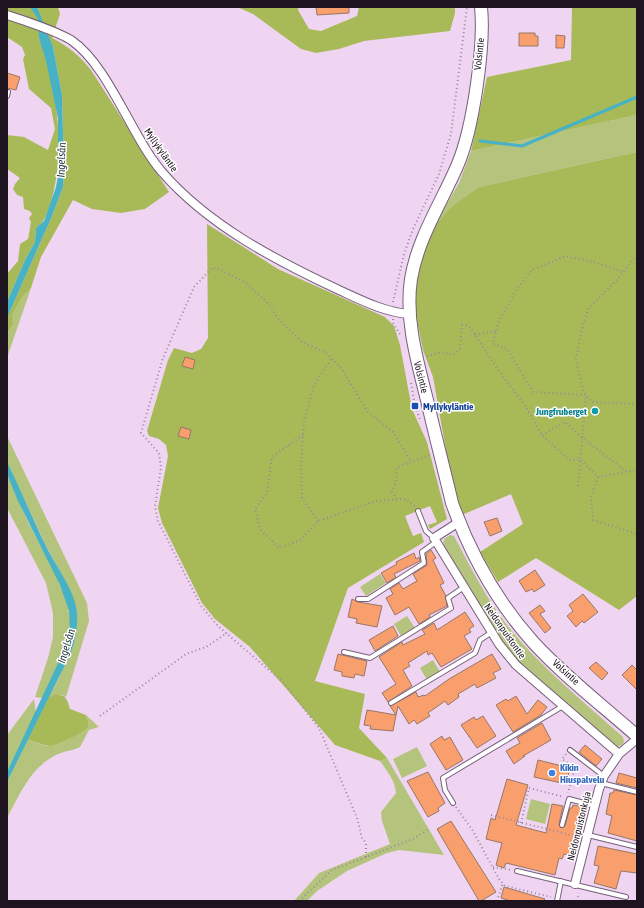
<svg xmlns="http://www.w3.org/2000/svg" width="644" height="908" viewBox="0 0 644 908" font-family="'Asap Condensed',sans-serif">
  <rect width="100%" height="100%" fill="#f0d5f3"/>
  <path fill="#b5c47c" d="M637,115V152L479,187L434,226L459,183L471,151Z
    M31,288L7,358V334L13,324L11,314L22,297Z
    M7,436L87,603L89,621L66,697L62,695L49,697L59,678L77,611L66,582L46,546L7,462Z
    M7,474C15,490 20,506 28,522C42,550 75,601 70,632C66,655 52,677 43,698L35,697L48,658L53,637V613L46,583L7,508Z
    M450,535L454,536C470,566 486,598 507,625C540,667 583,701 623,737L624,742L622,745L616,747L509,654L443,546L444,539Z
    M380,574L386,583L366,596L360,587Z
    M407,616L415,628L401,636L394,624Z
    M433,660L440,672L427,680L420,668Z
    M34,699L36,713L7,772V735Z
    M86,715L99,727L89,730L80,747C72,751 63,751 56,755C30,768 20,794 7,818V782L26,743L29,740C35,742 43,746 50,746C56,746 86,732 88,727C90,723 87,719 86,715Z
    M417,747L427,766L402,778L393,759Z
    M387,758L444,855L399,850L387,853L347,871L317,891L307,901H294L319,873L390,844L382,821L381,812L396,793C395,780 387,771 380,761Z
    M531,799L550,804L545,824L526,819Z"/>
  <path fill="#a8ba58" d="M7,7H58L60,14L52,38C68,46 80,56 91,70L169,192L145,209L121,213L92,209L73,200L41,257L31,288L22,297L12,314L13,324L7,334V318L52,216L63,187L64,172L62,95L53,47L47,34L39,38C58,85 66,156 50,205C46,214 45,222 36,228L35,242L25,260L7,302V274L18,261L20,244L28,239L31,222L29,218L32,214L30,211L24,209L23,197L17,195L13,189L15,184L20,178L7,169V135L24,137L48,150L55,129L51,108L29,89L23,59L25,55L22,47L7,37Z
    M237,7H299L298,10L309,29L321,31L357,16L359,7H455V13L450,31L364,41L339,49L316,53L301,49L253,14Z
    M572,7H637V115L471,151L487,77L571,60Z
    M637,152V596L619,610L536,558L498,582L480,552L523,524L511,494L462,515L447,456L433,377L423,350L416,316V284L421,259L434,226L452,207L479,187Z
    M207,224L278,269L385,317L394,326L400,345L412,409L427,442L447,519L430,529L428,525L437,522L430,506L405,516L413,536L421,533L424,542L348,588L315,681L365,694L359,728L387,758L380,761L335,745L250,647L215,619L202,603L162,523L158,508L168,456L166,445L159,439L149,436L147,431L168,360L174,348L192,353L201,349L208,338Z
    M54,695C66,694 67,699 70,709L86,715C87,719 90,723 88,727C85,733 57,745 51,746C44,746 36,742 29,740L26,743L49,697Z"/>
  <path fill="#47b2c6" d="M30,7H37L53,47L62,95L64,172L63,187L52,216L7,318V302L25,260L35,242L36,228L44,221L56,187L58,176V118L46,61L39,38L38,19Z
    M7,462C21,490 33,520 47,548C57,568 74,589 77,612C78,627 75,643 69,657L7,782V772L67,644L70,632L69,611L60,585L18,501L7,474Z"/>
  <g fill="none" stroke-linecap="round" stroke-linejoin="round">
    <path stroke="#47b2c6" stroke-width="3" d="M480,141L522,146L637,97"/>
  </g>
  <path fill="#f99f6d" stroke="#987665" d="M316,7H349V13L317,15Z
    M519,33H535V36H538V46H519Z
    M556,35L565,36L564,48H556Z
    M7,73L20,77L16,90L7,88Z
    M185,357L195,360L193,369L182,366Z
    M181,427L191,430L189,439L178,436Z
    M497,518L502,531L490,536L484,522Z
    M431,550L436,558L433,560L444,583L440,585L446,596L447,606L429,615L430,617L419,624L409,607L395,615L386,598L393,594L390,589L399,583L403,589L417,581L413,574L427,565L426,554Z
    M414,553L416,559L419,557L420,561L394,574L396,577L387,583L381,573L397,564L396,562Z
    M535,570L545,585L534,592L532,589L526,592L519,581Z
    M583,594L598,612L584,623L582,621L576,627L567,616L573,611L569,605Z
    M352,599L358,602L382,606L377,627L356,623L357,619L348,617Z
    M540,605L545,611L540,614L551,628L545,633L529,613Z
    M465,612L474,626L469,629L471,632L464,636L472,649L441,667L432,653L428,655L427,651L408,663L410,666L403,670L412,686L388,702L382,693L396,684L379,657L402,642L403,645L425,634L422,630L434,623L437,630Z
    M393,626L398,636L375,651L369,640Z
    M338,654L367,661L364,676L355,674L354,678L342,676V672L334,670Z
    M492,654L501,669L493,673L496,678L477,688L475,684L458,694L459,697L448,705L445,701L428,713L430,716L417,724L414,720L409,724L398,706L396,715L390,706L416,692L418,697L424,695L425,696L449,679Z
    M596,662L608,673L602,680L589,668Z
    M632,665L637,670V690L622,675Z
    M516,696L527,714L538,700L547,707L541,715L513,732L496,705L506,699L508,701Z
    M367,710L396,715L393,731L370,729L371,726L364,725Z
    M483,716L496,736L477,748L461,725L474,717L476,720Z
    M542,723L551,740L523,756H525L514,764L506,751L520,743L517,738Z
    M442,736L444,740L450,737L463,760L446,770L430,744Z
    M585,745L602,759L596,766L579,752Z
    M538,760L570,768L566,784L534,777Z
    M428,772L445,803L438,808L439,811L428,817L407,781Z
    M619,773L637,778V788L616,783Z
    M507,779L528,785L516,825L546,833L552,804L563,806L559,824L561,828L565,826L570,808H572L573,805L582,807L575,837L578,838L574,850L571,849L569,855L564,854L562,859L559,858L555,875L506,863L504,868L496,865L502,843L486,839L491,818L495,820Z
    M614,790L637,795V841L608,833L612,816L606,814L610,793H613Z
    M451,821L496,892L481,901H479L437,829Z
    M598,846L637,854V873L621,871L616,889L594,883L599,866L594,865Z
    M504,887L545,899L544,901H511L501,898Z"/>
  <g fill="none" stroke-linecap="round" stroke-linejoin="round">
    <defs>
      <path id="lane" d="M7,96L8,92
        M418,511L426,531L434,538
        M358,599H368L424,563L422,552L436,542
        M344,652L370,658L451,608L448,598L464,587
        M391,703L475,653L480,640L492,632
        M570,750L604,776
        M601,783L637,792
        M453,803L445,790L443,778L563,706
        M562,825L569,799L595,806
        M588,835L637,847
        M517,871L626,897
        M557,901L561,881"/>
      <path id="street" d="M7,15C23,20 58,32 71,40C109,66 131,136 162,172C208,225 275,260 339,290C361,300 384,312 409,314
        M459,522L434,538L499,644L516,665L619,754
        M575,884L599,789L604,776L619,754L637,739"/>
      <path id="secondary" d="M481,7C485,46 473,128 458,164C442,202 418,237 411,279C405,320 417,360 427,400C435,435 444,469 452,503C470,553 498,603 533,642C564,676 602,705 637,736"/>
    </defs>
    <use href="#lane" stroke="#765f79" stroke-width="6"/>
    <use href="#street" stroke="#765f79" stroke-width="10"/>
    <use href="#secondary" stroke="#765f79" stroke-width="14"/>
    <path stroke="#9b879d" stroke-width="2" stroke-dasharray="1 3" stroke-linecap="butt" d="M637,255L615,282L589,308L583,324L576,359L583,391L592,402L637,404
      M393,302L404,254L413,229L439,174L451,134L467,7
      M393,319V323L401,336
      M475,335L496,331
      M427,356L442,352L453,355L460,349L462,325L469,326L503,377L525,405L542,435L569,460L580,459L598,477L637,470
      M411,383L415,406L420,420
      M303,435L272,457L267,493L255,509L260,529L279,548L300,540L318,521L376,501L406,499L415,507
      M542,435L565,422L581,437L627,472
      M598,477L591,497L593,520L637,534
      M578,486L586,395L533,392L507,349L493,344L498,323L517,289L532,270L565,256L594,262L623,272
      M397,499L392,492L396,482L397,467L430,455
      M318,521L302,498L301,464L304,422L314,385L331,359
      M100,716L186,654L206,647L227,633
      M566,754L562,759L575,768L568,793
      M456,807L473,831L499,879L505,886L551,897
      M491,815L579,837
      M521,823L529,788L564,797
      M366,857V843L362,838L357,818L319,728L284,683L218,626L201,606L158,521L155,506L161,467L159,453L141,433L163,358L194,287L212,268H217L246,283L268,303L280,321L302,342L326,353L342,369L367,411L393,432L411,461
      M493,867L512,870
      M299,901L332,870L413,839L429,829
      M497,901L503,883
      M577,901L579,893"/>
    <use href="#lane" stroke="#fff" stroke-width="4"/>
    <use href="#street" stroke="#fff" stroke-width="8"/>
    <use href="#secondary" stroke="#fff" stroke-width="12"/>
  </g>
  <rect fill="#1a4fb4" stroke="#fff" stroke-width="1.5" x="411" y="402" width="8" height="8" rx="2"/>
  <circle fill="#0f9aa8" stroke="#fff" stroke-width="1.5" cx="595" cy="411" r="4"/>
  <circle fill="#3f7fe0" stroke="#fff" stroke-width="1.5" cx="552" cy="773" r="4"/>
  <g text-anchor="middle" dominant-baseline="central" stroke-width="3" stroke-linejoin="round" paint-order="stroke">
    <g font-size="10" fill="#1e141f" stroke="#fff">
      <text transform="translate(479 54) rotate(-84)">Volsintie</text>
      <text transform="translate(161 150) rotate(55)">Myllykyläntie</text>
      <text transform="translate(421 377) rotate(76)">Volsintie</text>
      <text transform="translate(505 631) rotate(55)">Neidonpuistontie</text>
      <text transform="translate(566 672) rotate(42)">Volsintie</text>
      <text transform="translate(579 826) rotate(-76)">Neidonpuistonkuja</text>
    </g>
    <g font-size="10" font-weight="bold" fill="#164399" stroke="#fff" text-anchor="start">
      <text x="423" y="406">Myllykyläntie</text>
    </g>
    <g font-size="10" font-weight="bold" fill="#0d838f" stroke="#fff" text-anchor="end">
      <text x="587" y="411">Jungfruberget</text>
    </g>
    <g font-size="10" font-weight="bold" fill="#366cbe" stroke="#fff" text-anchor="start">
      <text x="560" y="767">Kikin<tspan x="560" dy="12">Hiuspalvelu</tspan></text>
    </g>
    <g font-size="11" font-style="italic" fill="#233b40" stroke="#fff">
      <text transform="translate(61 160) rotate(-88)">Ingelsån</text>
      <text transform="translate(66 646) rotate(-73)">Ingelsån</text>
    </g>
  </g>
  <rect width="644" height="908" fill="none" stroke="#1e141f" stroke-width="16"/>
</svg>
